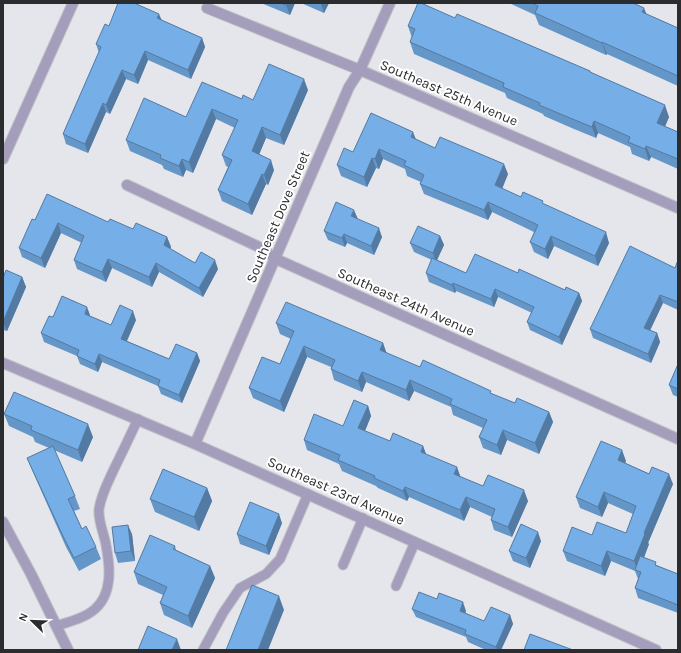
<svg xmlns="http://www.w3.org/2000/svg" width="681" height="653" viewBox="0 0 681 653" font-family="Karla,sans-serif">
  <rect width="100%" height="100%" fill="#e5e6ec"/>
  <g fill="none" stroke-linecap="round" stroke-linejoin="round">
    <defs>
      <path id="service" d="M343,565L363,518
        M396,586L415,542
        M56,626C69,622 85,618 95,609C113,593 110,566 106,545C104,533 98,522 99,509C101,495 108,482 114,469C122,453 130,436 138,419
        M203,650L223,613L240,588L266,574L280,559L308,494"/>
      <path id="minor" d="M207,8L360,70L678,208
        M3,159L73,3
        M127,185L259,247L276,259L678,439
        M3,363L195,444L656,650
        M195,444L349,87L360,70L390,3"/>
      <path id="tertiary" d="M3,522L31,574L68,650"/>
    </defs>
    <use href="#service" stroke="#c0c1c6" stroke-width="11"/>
    <use href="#minor" stroke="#c0c1c6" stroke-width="12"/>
    <use href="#tertiary" stroke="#c0c1c6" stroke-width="12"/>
    <use href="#service" stroke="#a49dbc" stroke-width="9"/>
    <use href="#minor" stroke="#a49dbc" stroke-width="10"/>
    <use href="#tertiary" stroke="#a49dbc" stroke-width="10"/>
  </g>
  <path fill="#6596c8" d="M261,3H295L290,15Z
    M301,3H329L324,13Z
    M509,3H633L646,14L678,28V86L607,54L606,55L539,25L535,15Z
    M455,18L590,71L591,73L669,117L665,127L678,132V169L651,157L649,161L632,154L630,147L598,133L596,138L574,129L544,116L543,114L507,98L505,93L414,54L410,42L412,38L408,26Z
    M161,20L202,38L205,47L191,79L148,60L138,84L126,79L110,114L106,112L88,153L66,144L63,134L99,53L96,44L109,26Z
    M308,90L284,145L266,138L259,154L274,170L268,185L266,184L252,215L222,201L218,190L228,167L226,166L222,155L235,128L216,119L193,173L186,170L183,177L164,169L162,165L130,151L126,140L186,117L242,99L253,100Z
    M415,139L435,148L508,174L502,189L521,197L545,205L609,243L598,266L554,246L548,259L534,252L530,242L534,232L492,212L488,220L424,194L420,184L421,182L407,176L405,169L383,159L379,169L376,168L367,187L341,176L337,165L353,152Z
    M357,219L382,237L374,255L347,243L345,247L328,240L324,231Z
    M35,220L108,222L133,229L167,237L171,247L170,249L195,263L218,269L203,297L159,272L152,287L112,268L106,282L77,269L74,260L82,243L61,233L45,268L22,257L19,248Z
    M440,236L444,245L437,260L466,273H518L565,290L579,293L582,301L562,345L530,330L527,322L532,313L498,297L494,307L456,291L455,293L429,282L426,273L432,260L414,252L410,243Z
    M678,260V310L663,303L650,330L657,333L660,342L651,363L593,338L590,329L675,268Z
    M22,277L26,287L7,331L3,330V278Z
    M90,315V316L111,325L136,320L127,341L169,359L197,353L200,361L182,403L161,394L158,386L102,362L98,372L80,364L77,356L44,342L41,333L53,317Z
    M276,323L383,343L386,353L420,367L492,394L515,403L549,412L553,422L539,454L507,440L501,455L483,448L479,437L483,428L453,415L451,407L414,391L409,401L366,382L362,392L334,380L331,369V367L307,357L284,412L253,398L249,388L280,364L291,339L280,334Z
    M678,364V397L673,395L669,385Z
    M368,406L371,416L365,431L390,441L423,446L426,454L460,477L483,486L528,501L512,537L494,530L491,520L492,517L470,507L464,521L409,497L407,501L378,488L376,486L342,471L339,464L307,450L304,440L343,426Z
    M4,414L93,437L82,462L54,450L75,496L80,509L74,511L82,529L96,547L101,559L79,571L66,547L32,470L27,458L49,448L35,442L33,437L9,426Z
    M626,461L625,463L673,484L648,543L649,544L644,558L658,566L678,574V613L638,598L635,588L638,579L635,571L611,561L605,576L567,561L563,551L592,535L626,533L633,514L608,503L602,517L580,508L576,497Z
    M207,488L212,501L199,531L155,512L150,499Z
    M282,523L269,555L240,544L237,534Z
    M132,534L135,561L118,563L115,553Z
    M541,541L530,568L513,561L509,551Z
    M175,546L176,550L210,566L215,578L192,628L164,615L160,603L163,595L138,584L134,572Z
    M412,609L466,611L465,613L484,621L510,615L513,624L501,650H486L468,642L466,637L416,617Z"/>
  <path fill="#537aa2" d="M287,3H295L290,15L286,5Z
    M321,3H329L324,13L321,4Z
    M644,8L649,20L642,12Z
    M159,14L163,23L157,18Z
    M202,38L205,47L191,79L188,70Z
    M602,42L607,54L606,55L602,43Z
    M145,51L148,60L138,84L134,75Z
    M122,70L126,79L110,114L106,105Z
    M304,79L308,90L284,145L280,135Z
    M103,103L106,112L88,153L85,144Z
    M665,105L669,117L661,135L657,123Z
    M212,109L216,119L193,173L189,162Z
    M594,121L598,133L596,138L592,127Z
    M262,127L266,138L256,162L252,151Z
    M413,132L417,142L411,137Z
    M646,146L651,157L649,161L645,149Z
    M379,149L383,159L379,169L375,159Z
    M372,158L376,168L367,187L364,177Z
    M182,159L186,170L183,177L179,166Z
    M271,160L274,170L268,185L264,175Z
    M504,164L508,174L499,196L495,185Z
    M262,174L266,184L252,215L248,204Z
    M488,202L492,212L488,220L484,210Z
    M354,210L358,219L351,216Z
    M58,223L61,233L45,268L41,258Z
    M379,228L382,237L374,255L371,246Z
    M606,232L609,243L598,266L595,256Z
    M344,234L347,243L345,247L342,238Z
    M440,236L444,245L436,262L433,253Z
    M551,236L554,246L548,259L545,249Z
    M167,237L171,247L167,255L164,245Z
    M108,259L112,268L106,282L102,272Z
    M215,260L218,269L203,297L199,288Z
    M156,263L159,272L152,287L149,277Z
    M22,277L26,287L7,331L3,322Z
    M453,283L456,291L455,293L452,285Z
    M495,289L498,297L494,307L491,299Z
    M579,293L582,301L562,345L559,337Z
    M660,295L663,303L647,337L644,328Z
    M87,307L90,315L88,322L85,314Z
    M133,311L136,320L124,347L121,339Z
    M657,333L660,342L651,363L648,354Z
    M383,343L387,354L380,350Z
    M304,346L307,357L284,412L280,401Z
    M197,353L200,361L182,403L179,395Z
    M99,354L102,362L98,372L95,364Z
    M362,372L366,382L362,392L358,381Z
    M410,380L414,391L409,401L406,390Z
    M368,406L371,416L362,438L358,428Z
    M549,412L553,422L539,454L535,443Z
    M88,424L93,437L82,462L78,450Z
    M503,430L507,440L501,455L497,445Z
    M423,446L427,457L421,452Z
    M622,450L626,461L622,471L618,460Z
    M457,467L461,478L454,474Z
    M669,474L673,484L648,543L649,544L638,572L634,561L644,533Z
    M405,487L409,497L407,501L403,491Z
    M207,488L212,501L199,531L194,517Z
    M524,490L528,501L512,537L508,527Z
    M604,492L608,503L602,517L598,507Z
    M466,497L470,507L464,521L460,510Z
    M279,514L282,523L269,555L266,546Z
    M128,525L132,534L135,561L131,551Z
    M538,532L541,541L530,568L526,558Z
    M607,551L611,561L605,576L601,566Z
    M210,566L215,578L192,628L188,616Z
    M279,596L284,610L268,650H258Z
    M463,602L466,611L463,619L460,611Z
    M510,615L513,624L501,650H497L496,647Z
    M177,639L181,650H172Z"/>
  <path fill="#76aee8" stroke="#537aa2" d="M118,3H134L159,14L157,18L202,38L188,70L145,51L134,75L122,70L106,105L103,103L85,144L63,134L101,47L96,44L105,24L109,26Z
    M280,3H287L286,5Z
    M418,3H421L455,18L457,14L590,71V72L665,105L657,123L678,132V159L646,146L645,149L628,142L630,137L594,121L592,127L570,118L539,105L540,103L503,87L504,83L410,42L415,29L408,26Z
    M532,3H633L644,8L642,12L678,28V76L602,42V43L535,13L538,6Z
    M269,64L304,79L280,135L262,127L252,151L271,160L264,175L262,174L248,204L218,190L232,160L222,155L238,120L212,109L189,162L182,159L179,166L160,158L161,155L126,140L144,98L186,117L202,82L242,99L243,95L253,100Z
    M371,113L413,132L411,137L435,148L440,137L504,164L495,185L521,197L523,192L543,201L542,203L606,232L595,256L551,236L545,249L530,242L538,225L488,202L484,210L420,184L424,175L404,165L406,161L379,149L375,159L372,158L364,177L337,165L344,148L353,152Z
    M47,194L108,222L110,219L133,229L136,223L167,237L164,245L195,263L201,252L215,260L199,288L156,263L149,277L108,259L102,272L74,260L84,236L58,223L41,258L19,248L32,219L35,220Z
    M336,202L354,210L351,216L379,228L371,246L344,234L342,238L324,231Z
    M418,226L440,236L433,253L410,243Z
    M630,246L675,268L678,260V302L660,295L644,328L657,333L648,354L590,329Z
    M475,254L518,273L519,269L565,290L566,287L579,293L559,337L527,322L534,307L495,289L491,299L453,283L452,285L426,273L432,258L466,273Z
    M6,270L22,277L3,322V278Z
    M62,296L87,307L85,314L111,325L120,305L133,311L121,339L169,359L176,344L197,353L179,395L158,386L160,380L99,354L95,364L77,356L79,350L41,333L49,316L53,317Z
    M286,302L383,343L380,350L420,367L423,360L491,391L490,393L515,403L517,398L549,412L535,443L503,430L497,445L479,437L487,420L450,404L452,399L410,380L406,390L362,372L358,381L331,369L335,360L304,346L280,401L249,388L262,357L280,364L294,331L276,323Z
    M678,364V389L669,385Z
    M14,392L88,424L78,450L31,430L32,426L4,414Z
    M354,400L368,406L358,428L390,441L393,433L423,446L421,452L457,467L454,474L483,486L488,475L524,490L508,527L491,520L495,509L466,497L460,510L405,487L403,491L374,478L375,476L338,460L340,455L304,440L314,414L343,426Z
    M601,441L622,450L618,460L649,474L652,467L669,474L644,533L645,534L634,561L607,551L601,566L563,551L572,527L592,535L597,522L626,533L636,506L604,492L598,507L576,497Z
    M53,446L75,496L68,499L82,529L86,526L96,547L74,558L62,534L27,458Z
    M163,469L207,488L194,517L150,499Z
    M250,502L279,514L266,546L237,534Z
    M521,524L538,532L526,558L509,551Z
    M128,525L131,551L115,553L112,527Z
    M150,535L175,546L173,549L210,566L188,616L160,603L167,587L134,572Z
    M640,556L656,562L655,565L678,574V605L635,588L641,572L635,570Z
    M252,585L279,596L258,650H226Z
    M419,592L437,599L439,593L463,602L460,611L484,621L491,607L510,615L496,647L465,634L466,630L412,609Z
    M148,626L177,639L172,650H138Z
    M530,634L573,650H524Z"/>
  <g text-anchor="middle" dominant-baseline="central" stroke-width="4" stroke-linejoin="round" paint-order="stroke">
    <g font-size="14" fill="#2b2c2e" stroke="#fff">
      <text transform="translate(449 93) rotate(23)">Southeast 25th Avenue</text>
      <text transform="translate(278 217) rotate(-67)">Southeast Dove Street</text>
      <text transform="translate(406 302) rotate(24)">Southeast 24th Avenue</text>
      <text transform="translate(336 491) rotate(24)">Southeast 23rd Avenue</text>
    </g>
  </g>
  <rect width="681" height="653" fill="none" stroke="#2b2c2e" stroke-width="8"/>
  <g transform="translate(32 621) rotate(293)" stroke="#ffffff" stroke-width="3" paint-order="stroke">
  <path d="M0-3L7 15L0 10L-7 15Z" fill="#2b2c2e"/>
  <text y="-6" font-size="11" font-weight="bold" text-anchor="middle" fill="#2b2c2e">N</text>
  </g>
</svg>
